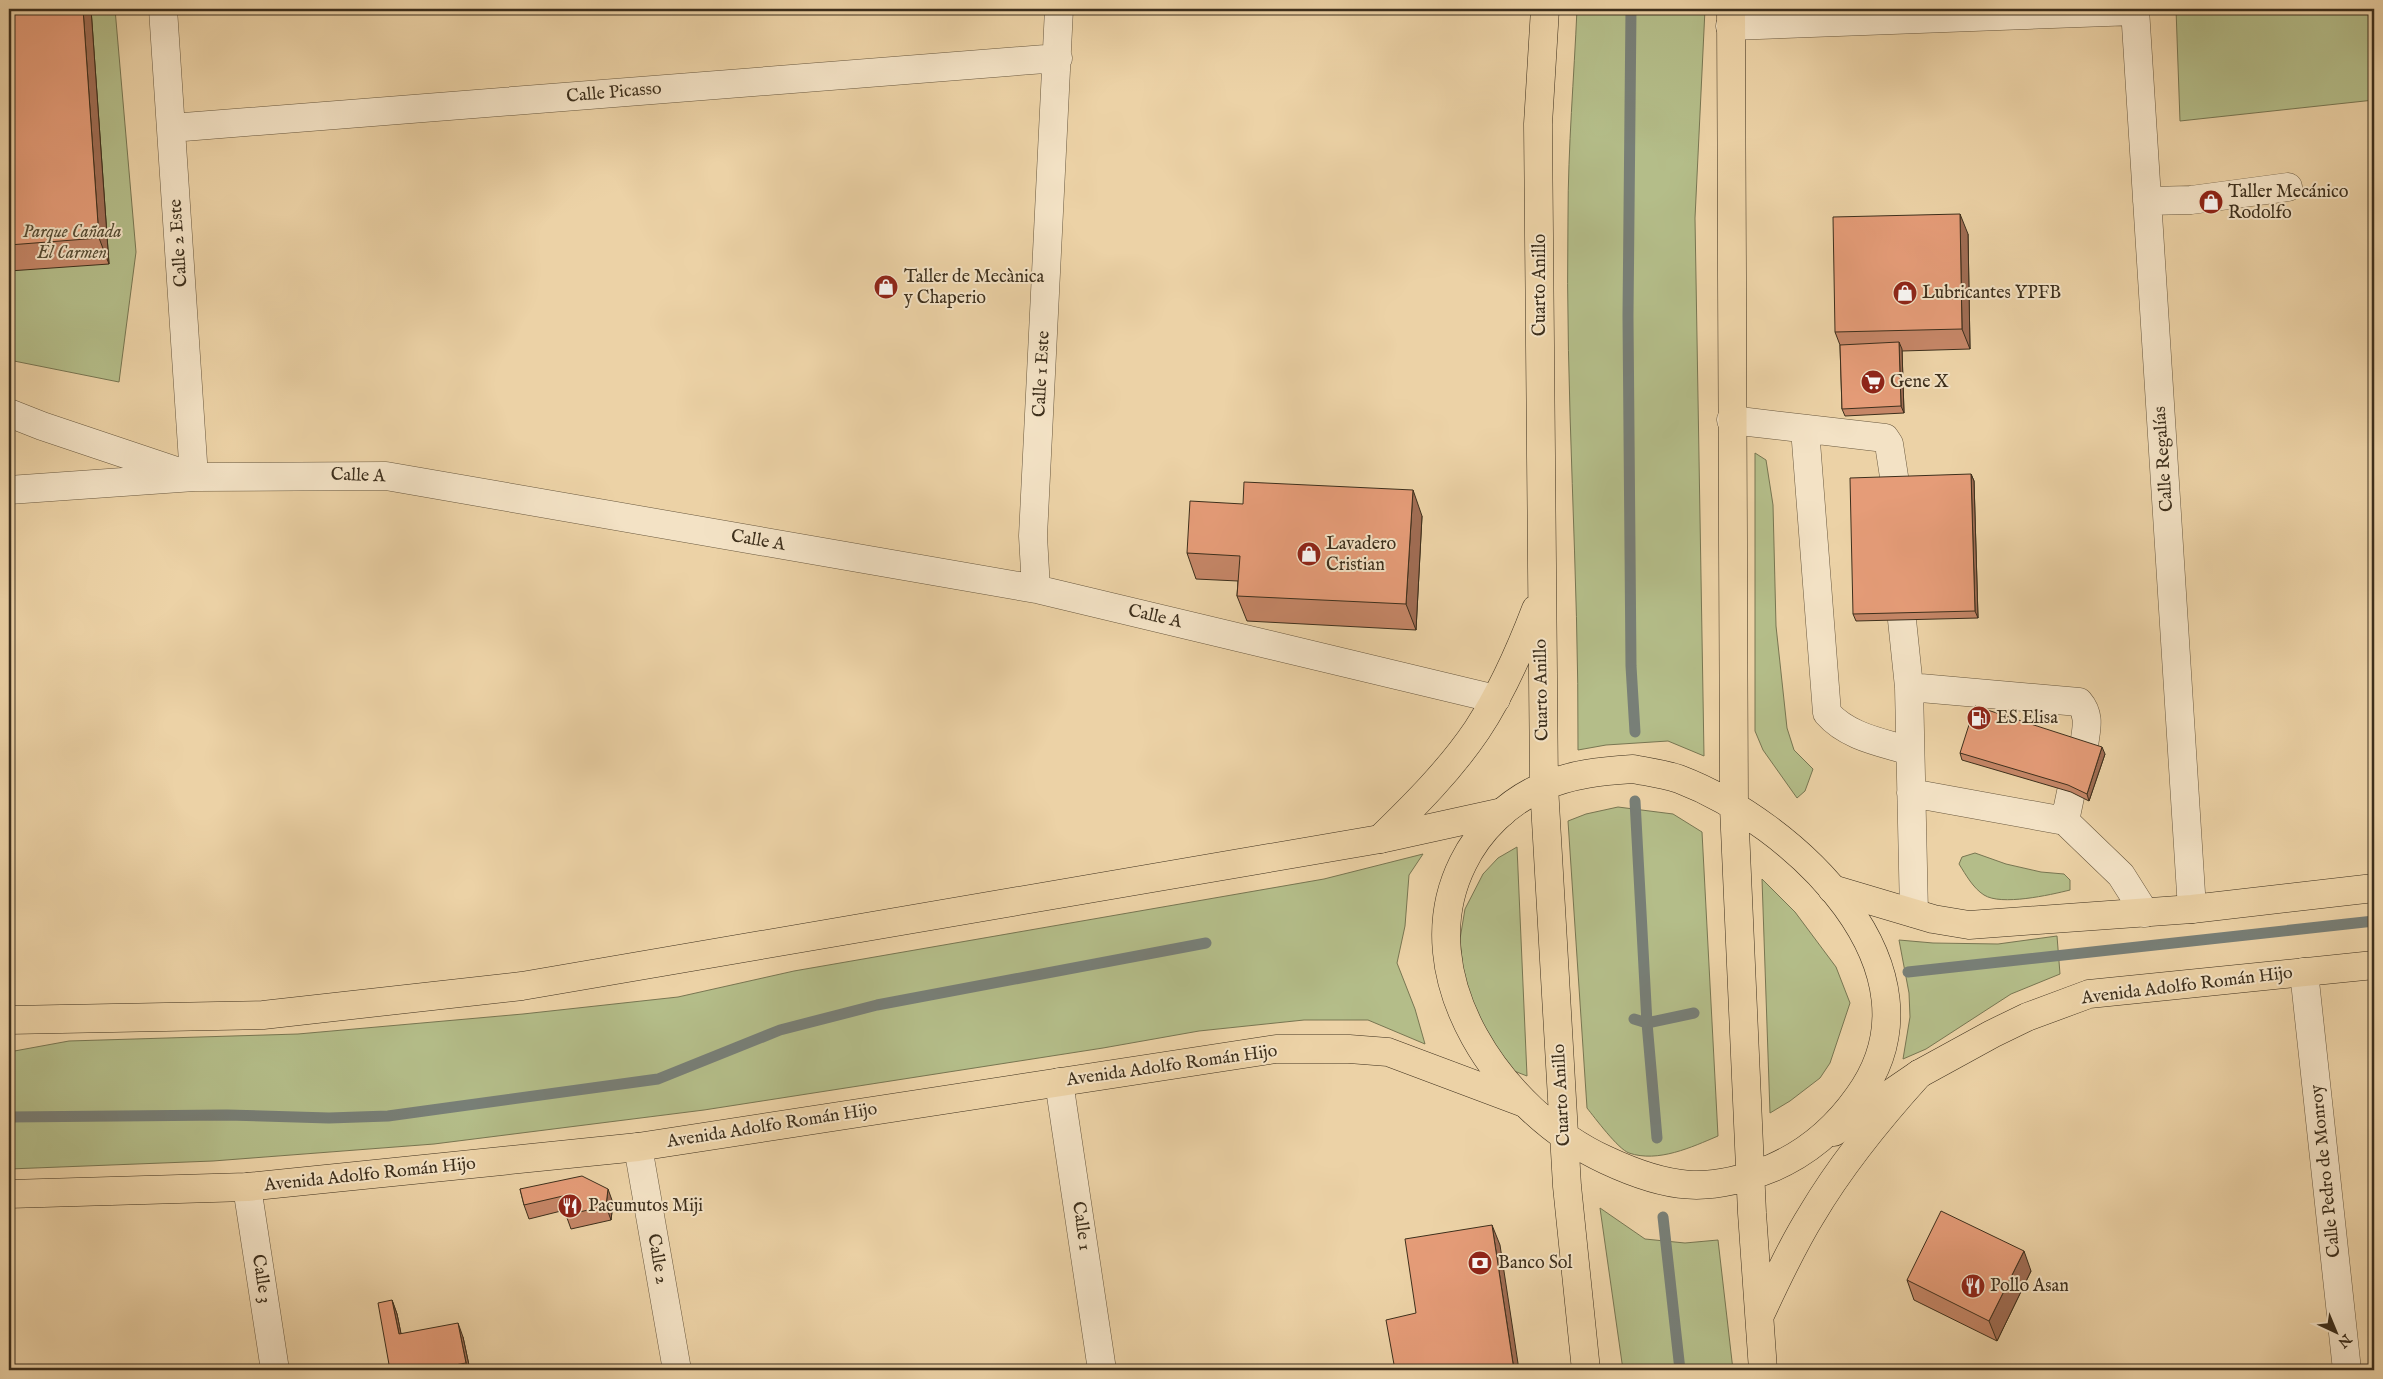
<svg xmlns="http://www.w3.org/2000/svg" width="2383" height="1379" viewBox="0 0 2383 1379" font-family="'IM FELL English',serif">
  <rect width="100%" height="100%" fill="#ecd2a6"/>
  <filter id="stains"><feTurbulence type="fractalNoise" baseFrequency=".004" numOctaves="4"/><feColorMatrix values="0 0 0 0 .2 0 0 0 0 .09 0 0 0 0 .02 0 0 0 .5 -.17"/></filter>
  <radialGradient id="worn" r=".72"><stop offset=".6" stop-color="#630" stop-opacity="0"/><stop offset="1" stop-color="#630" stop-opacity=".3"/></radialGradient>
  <path fill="#b4bd89" stroke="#787652" d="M9,9H115L136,252L119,382L9,360Z
    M1577,9H1705L1695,218L1704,756L1668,741L1606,745L1578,750C1579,572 1565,395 1568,217C1568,147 1574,78 1577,9Z
    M2176,9H2374V100L2180,121Z
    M1755,453L1766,460L1773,505L1776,626L1787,728L1794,750L1813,769L1805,791L1797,798L1763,750L1755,731Z
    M1618,807L1673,814L1702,832L1718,1136C1692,1147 1658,1163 1629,1153C1618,1149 1595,1118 1587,1108L1568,821L1586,814Z
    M1517,847L1527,1076L1509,1069L1478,1022L1463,971L1460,939L1465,909L1483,874L1498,858Z
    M1975,853L2006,864L2041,872L2064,874L2070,880V890C2050,895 2001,906 1984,895C1973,888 1966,875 1959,864L1962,857Z
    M1423,854L1409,875L1405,926L1397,963L1415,1009L1425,1044L1368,1020H1304L1199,1031L1103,1048L704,1110L434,1144L213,1161L9,1169V1052L69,1041L298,1034L523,1014L678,997L794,971L1324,879Z
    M1762,879L1795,912L1836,967L1850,1003L1830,1063L1820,1078L1790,1101L1770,1113Z
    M2057,936L2060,974L2011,994L1926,1049L1903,1059L1910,1017L1909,993L1899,940L1933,943L1998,944Z
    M1600,1208L1645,1239L1685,1243L1718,1240L1733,1370H1623Z"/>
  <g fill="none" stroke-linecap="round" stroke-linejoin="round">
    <path stroke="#787f77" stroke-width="11" d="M1631,9L1628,316L1631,666L1635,732
      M1635,801L1647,1023L1657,1138
      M1908,972L2374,921
      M1634,1019L1647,1023L1694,1013
      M9,1117L227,1115L329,1118L388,1116L658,1079L780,1030L877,1005L1206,943
      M1663,1217L1680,1370"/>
    <defs>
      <path id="minor" d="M2135,9L2192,909
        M1730,26L2135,11
        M171,128L1058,58
        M2147,201L2191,200L2288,187
        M9,413L42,426L194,477L163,9
        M1731,420L1885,438L1889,444L1895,483
        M1805,429L1827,713C1848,737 1881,742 1910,751
        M9,490L194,477L386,476L1036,589L1496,699
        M1036,589L1033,536L1059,9
        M1902,620L1909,687L2079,702C2091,716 2086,729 2084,746
        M1909,687L1914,913
        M1911,793L2065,821L2121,875L2145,913
        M2065,821L2071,792
        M2304,972L2347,1370
        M1059,1082L1102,1370
        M638,1147L677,1370
        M247,1187L275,1370"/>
      <path id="major" d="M1832,889L1933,919L1969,925L2192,909L2374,888
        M9,1020L263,1015L522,986L1380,839L1503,812
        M1834,1132L1919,1074L1992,1034L2027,1017L2089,994L2374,965
        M9,1194L247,1187L638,1147L1276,1049H1349L1388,1052L1524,1103"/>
      <path id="highway" d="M1545,9L1538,124L1544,786L1567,1186L1586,1370
        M1731,9L1734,807L1752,1213L1763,1370
        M1633,769C1648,772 1664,774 1679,779C1792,822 1952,969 1858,1097C1836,1128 1807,1153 1772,1168C1708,1194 1668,1189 1606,1160C1503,1113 1406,977 1463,863C1479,830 1508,802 1542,787C1571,774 1602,771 1633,769Z
        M1380,839C1415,805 1450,770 1477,730C1502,692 1520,651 1536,609
        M1761,1313C1777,1279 1792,1246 1812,1214C1841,1165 1881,1116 1919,1074"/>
    </defs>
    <use href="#minor" stroke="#69583e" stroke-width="29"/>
    <use href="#major" stroke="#3d2f1c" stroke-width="29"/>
    <use href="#highway" stroke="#3d2f1c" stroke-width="29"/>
    <use href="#minor" stroke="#f3e2c5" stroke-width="28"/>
    <use href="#major" stroke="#ecd2a6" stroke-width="28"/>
    <use href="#highway" stroke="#ecd2a6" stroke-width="28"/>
  </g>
  <path fill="#c58667" stroke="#3d2f1c" d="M9,9H91L109,264L9,271Z
    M1968,234L1970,349L1902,351L1904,413L1845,416L1842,409L1840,345L1835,332Z
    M1971,474L1974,481L1978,618L1856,621L1853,614Z
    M1422,516L1416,630L1247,621L1237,596L1238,581L1196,579L1187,553Z
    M1960,753L2105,754L2089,801L2071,792L1962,760Z
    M520,1189L613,1203L611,1220L571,1229L566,1215L565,1210L529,1219L524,1205Z
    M2031,1271L1997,1341L1914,1300L1907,1280Z
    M392,1300L397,1314L401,1334L463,1337L470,1370H390Z"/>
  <path fill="#a06d54" stroke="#3d2f1c" d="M83,9H91L109,264L99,238Z
    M1960,214L1968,234L1970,349L1962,329Z
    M1899,342L1902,349L1904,413L1901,406Z
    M1971,474L1974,481L1978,618L1975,611Z
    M1413,490L1422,516L1416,630L1406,604Z
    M2102,747L2105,754L2089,801L2087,794Z
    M608,1189L613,1203L611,1220L606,1206Z
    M1492,1225L1500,1245L1519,1370H1514Z
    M2024,1251L2031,1271L1997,1341L1989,1321Z
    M392,1300L397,1314L404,1348L399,1334Z
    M458,1323L463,1337L470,1370H469L466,1363Z"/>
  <path fill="#e59c78" stroke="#3d2f1c" d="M9,9H83L99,238L9,245Z
    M1960,214L1962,329L1835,332L1833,217Z
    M1899,342L1901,406L1842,409L1840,345Z
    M1971,474L1975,611L1853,614L1850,478Z
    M1244,482L1413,490L1406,604L1237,596L1240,556L1187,553L1190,501L1243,504Z
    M1975,706L2102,747L2087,794L2068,785L1960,753Z
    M582,1176L608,1189L606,1206L566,1215L563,1196L524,1205L520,1189Z
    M1941,1211L2024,1251L1989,1321L1907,1280Z
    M1492,1225L1514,1370H1395L1386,1320L1416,1313L1405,1239Z
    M392,1300L399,1334L458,1323L466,1363L427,1370H390L378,1303Z"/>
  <defs>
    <symbol id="shop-disc" viewBox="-11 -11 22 22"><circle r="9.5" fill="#8f2418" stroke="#f3e2c5"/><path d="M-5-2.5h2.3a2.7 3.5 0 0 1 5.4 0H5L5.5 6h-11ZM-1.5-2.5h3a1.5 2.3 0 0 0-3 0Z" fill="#fff"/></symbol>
    <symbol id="supermarket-disc" viewBox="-11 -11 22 22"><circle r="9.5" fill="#8f2418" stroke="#f3e2c5"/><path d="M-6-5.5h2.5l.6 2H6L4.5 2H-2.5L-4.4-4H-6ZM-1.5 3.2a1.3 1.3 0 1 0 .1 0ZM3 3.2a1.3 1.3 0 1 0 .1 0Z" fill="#fff"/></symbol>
    <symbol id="fuel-disc" viewBox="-11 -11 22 22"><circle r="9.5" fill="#8f2418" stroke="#f3e2c5"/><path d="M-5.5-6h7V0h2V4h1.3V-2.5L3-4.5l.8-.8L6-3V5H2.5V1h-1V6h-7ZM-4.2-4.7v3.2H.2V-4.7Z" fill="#fff"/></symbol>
    <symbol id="restaurant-disc" viewBox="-11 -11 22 22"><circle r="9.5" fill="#8f2418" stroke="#f3e2c5"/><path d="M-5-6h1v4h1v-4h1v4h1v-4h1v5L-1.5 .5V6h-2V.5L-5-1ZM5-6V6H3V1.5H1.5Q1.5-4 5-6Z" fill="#fff"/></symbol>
    <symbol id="bank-disc" viewBox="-11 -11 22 22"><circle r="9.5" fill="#8f2418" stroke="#f3e2c5"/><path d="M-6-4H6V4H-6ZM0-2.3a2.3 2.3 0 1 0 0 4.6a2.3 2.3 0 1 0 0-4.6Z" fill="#fff"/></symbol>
  </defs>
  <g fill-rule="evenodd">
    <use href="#shop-disc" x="2197" y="188" width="28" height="28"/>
    <use href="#shop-disc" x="872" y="273" width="28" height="28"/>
    <use href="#shop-disc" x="1891" y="279" width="28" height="28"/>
    <use href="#supermarket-disc" x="1859" y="368" width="28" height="28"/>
    <use href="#shop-disc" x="1295" y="540" width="28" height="28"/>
    <use href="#fuel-disc" x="1965" y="704" width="28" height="28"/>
    <use href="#restaurant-disc" x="556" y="1192" width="28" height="28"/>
    <use href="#bank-disc" x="1466" y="1249" width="28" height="28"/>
    <use href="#restaurant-disc" x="1959" y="1272" width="28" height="28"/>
  </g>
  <g text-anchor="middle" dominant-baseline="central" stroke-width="4" stroke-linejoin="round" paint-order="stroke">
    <g font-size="18" fill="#3d2f1c" stroke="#f3e2c5">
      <text transform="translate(614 93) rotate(-5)">Calle Picasso</text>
      <text transform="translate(179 243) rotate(-94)">Calle 2 Este</text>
      <text transform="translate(1540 285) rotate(-90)">Cuarto Anillo</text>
      <text transform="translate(1042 374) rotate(-87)">Calle 1 Este</text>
      <text transform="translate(2164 459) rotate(-94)">Calle Regalías</text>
      <text transform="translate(358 476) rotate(2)">Calle A</text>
      <text transform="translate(758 541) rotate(10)">Calle A</text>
      <text transform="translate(1155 617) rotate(13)">Calle A</text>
      <text transform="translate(1542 690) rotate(-91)">Cuarto Anillo</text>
      <text transform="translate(2187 986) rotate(-7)">Avenida Adolfo Román Hijo</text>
      <text transform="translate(1172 1066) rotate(-8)">Avenida Adolfo Román Hijo</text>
      <text transform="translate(1562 1095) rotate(-93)">Cuarto Anillo</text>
      <text transform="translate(772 1126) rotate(-9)">Avenida Adolfo Román Hijo</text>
      <text transform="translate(2326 1171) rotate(-96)">Calle Pedro de Monroy</text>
      <text transform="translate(370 1175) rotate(-6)">Avenida Adolfo Román Hijo</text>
      <text transform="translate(1081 1226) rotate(82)">Calle 1</text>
      <text transform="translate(657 1259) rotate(80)">Calle 2</text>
      <text transform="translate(261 1279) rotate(81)">Calle 3</text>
    </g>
    <g font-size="18" fill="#3d2f1c" stroke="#f3e2c5" text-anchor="start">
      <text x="2228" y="192">Taller Mecánico<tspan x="2228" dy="21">Rodolfo</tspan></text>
      <text x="904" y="277">Taller de Mecànica<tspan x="904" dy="21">y Chaperio</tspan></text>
      <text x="1922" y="293">Lubricantes YPFB</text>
      <text x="1890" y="382">Gene X</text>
      <text x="1326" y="544">Lavadero<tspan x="1326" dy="21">Cristian</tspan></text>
      <text x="1996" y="718">ES Elisa</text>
      <text x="588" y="1206">Pacumutos Miji</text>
      <text x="1498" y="1263">Banco Sol</text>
      <text x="1990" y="1286">Pollo Asan</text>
    </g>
    <g font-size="18" font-style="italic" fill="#554b32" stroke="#f3e2c5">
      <text x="72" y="232">Parque Cañada<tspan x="72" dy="21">El Carmen</tspan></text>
    </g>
  </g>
  <rect width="2383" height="1379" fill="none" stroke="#ecd2a6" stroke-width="30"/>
  <rect x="10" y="10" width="2363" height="1359" fill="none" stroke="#3d2f1c" stroke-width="2.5"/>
  <rect x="15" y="15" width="2353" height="1349" fill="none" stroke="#3d2f1c"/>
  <g transform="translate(2336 1332) rotate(136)" stroke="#f3e2c5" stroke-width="4" paint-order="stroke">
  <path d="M0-4L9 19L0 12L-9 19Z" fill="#3d2f1c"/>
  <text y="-8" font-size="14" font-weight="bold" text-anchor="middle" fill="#3d2f1c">N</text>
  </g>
  <rect width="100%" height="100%" filter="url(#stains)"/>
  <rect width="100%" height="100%" fill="url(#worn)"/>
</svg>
